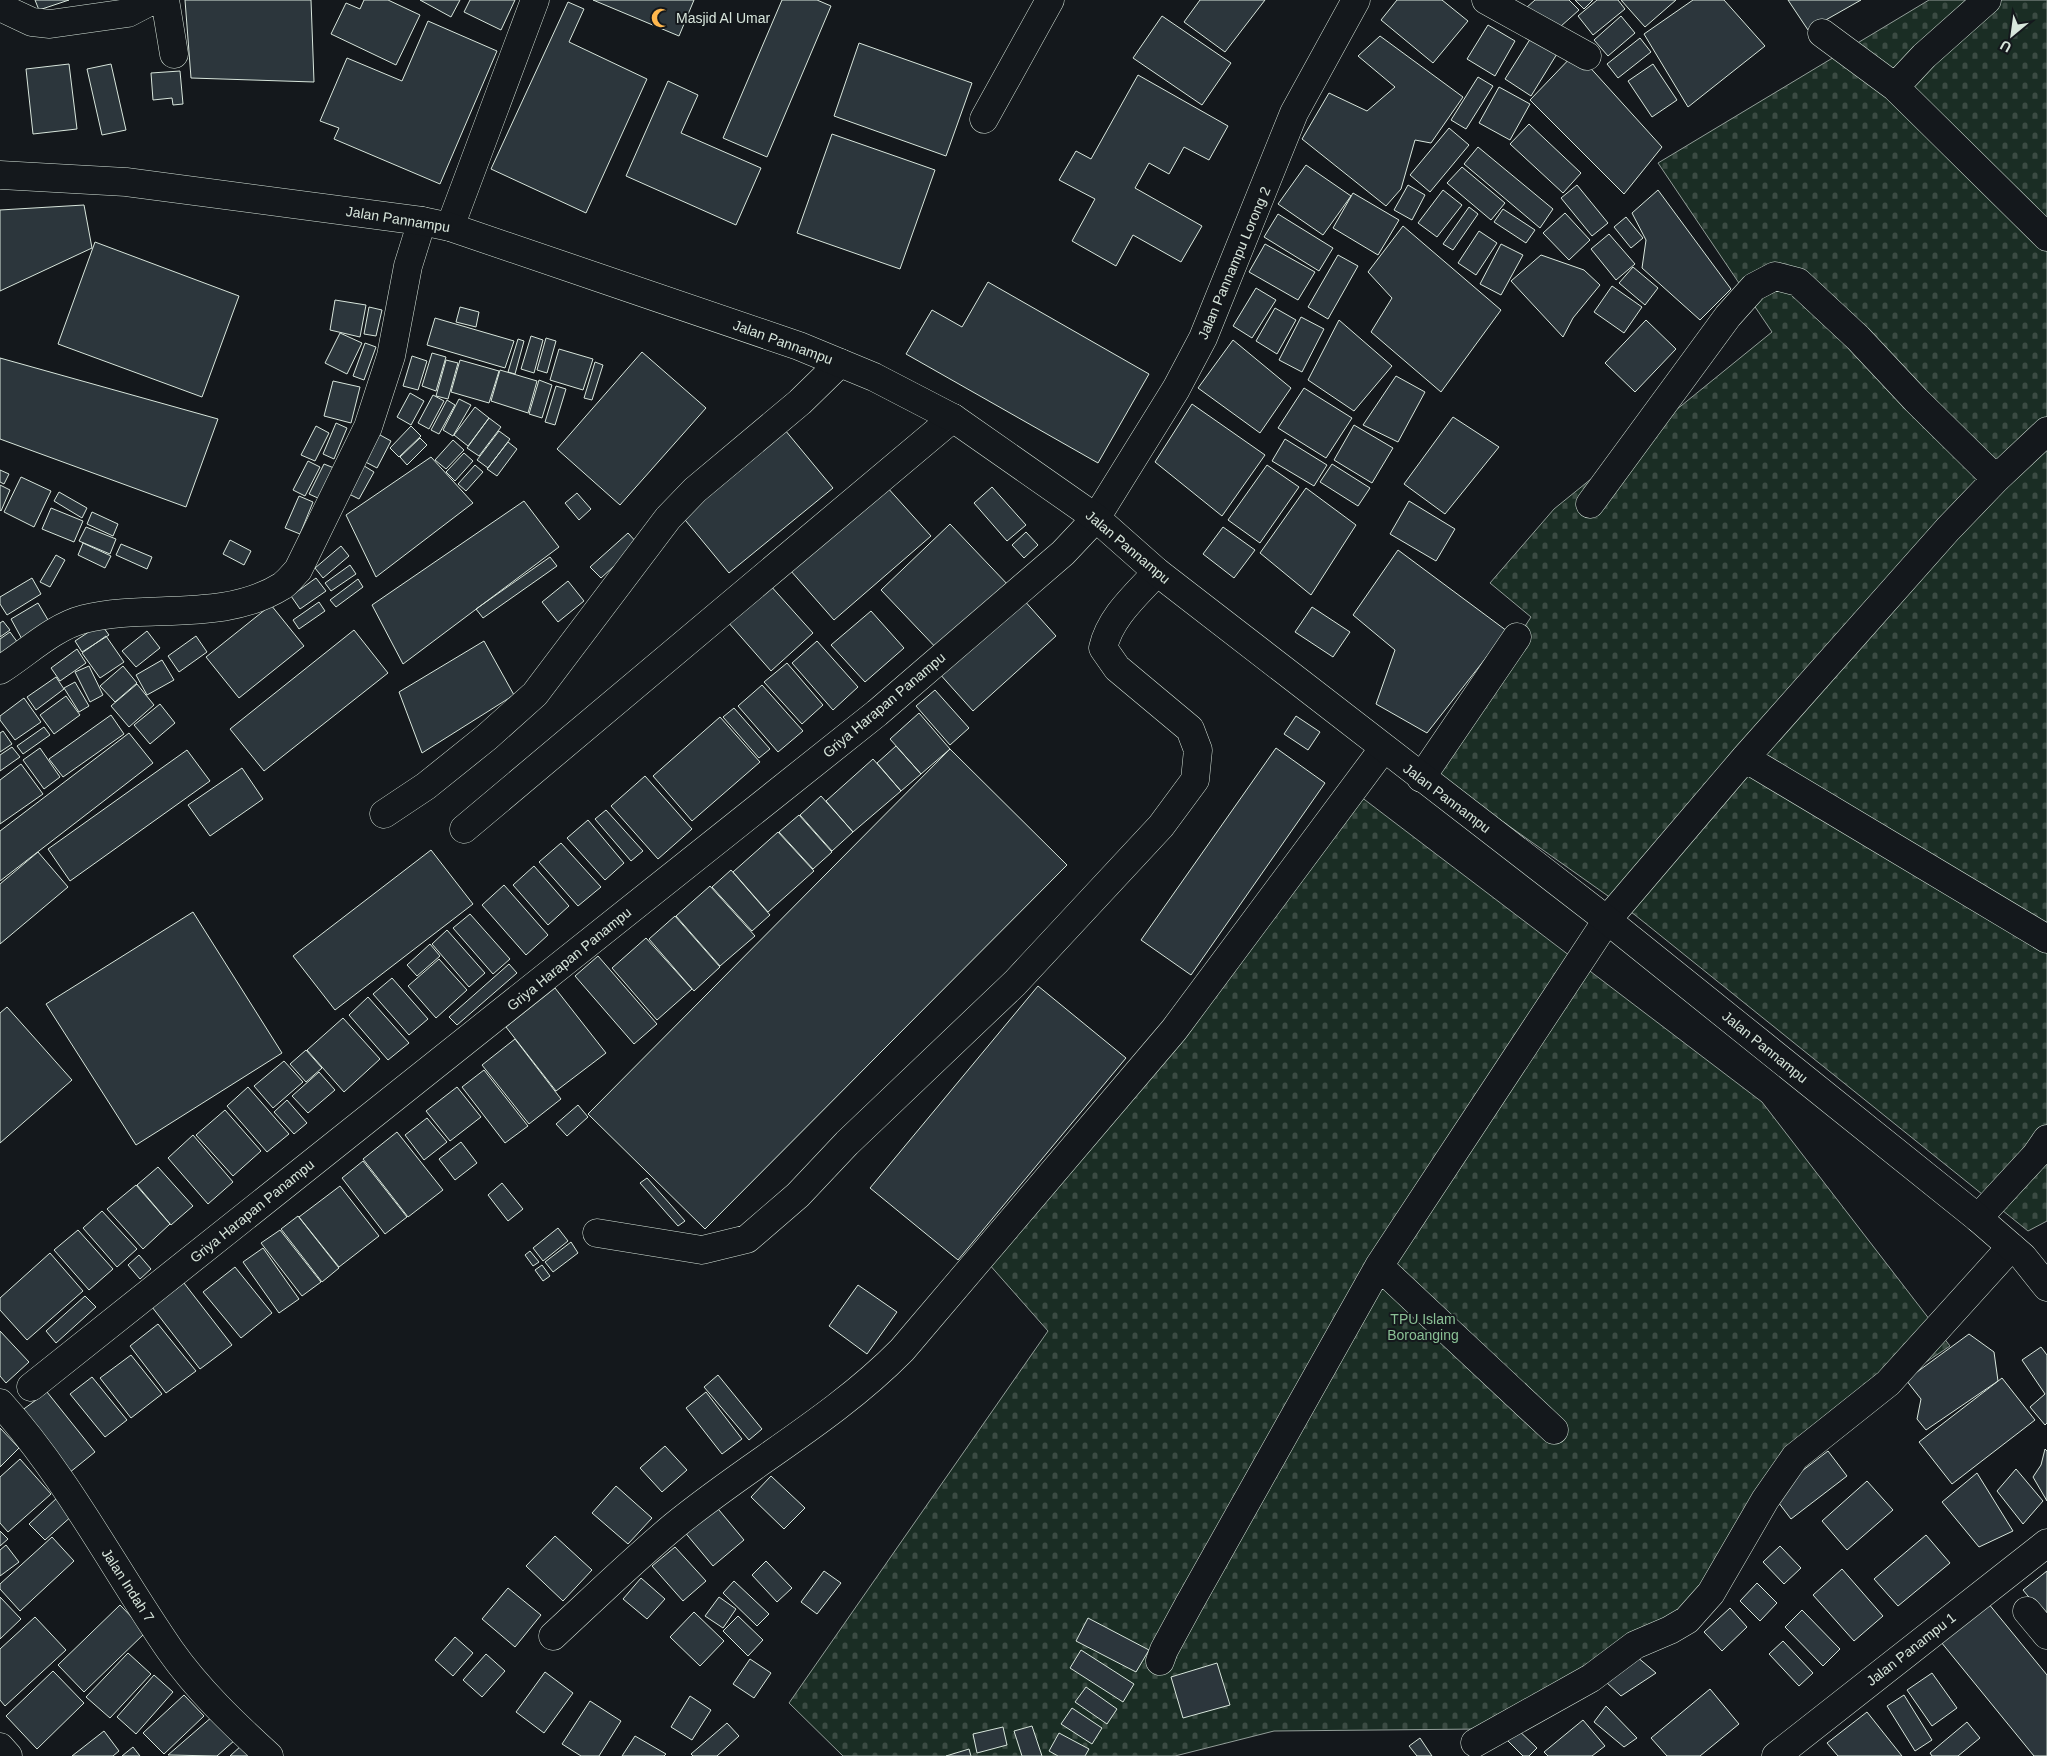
<svg xmlns="http://www.w3.org/2000/svg" width="2047" height="1756" viewBox="0 0 2047 1756" font-family="Arial,sans-serif">
  <defs>
    <pattern id="cemetery-stones" width="16" height="16" patternUnits="userSpaceOnUse" patternTransform="scale(1.25)"><rect width="16" height="16" fill="#1a2d24"/><path d="M2 7V4a2 2 0 0 1 4 0v3zM10 15v-3a2 2 0 0 1 4 0v3z" fill="#3b4b43"/></pattern>
  </defs>
  <rect width="100%" height="100%" fill="#14181c"/>
  <path fill="url(#cemetery-stones)" stroke="#939e99" d="M1929,0H2047V1221L2028,1231L1635,915L1431,771L1531,617L1490,583L1554,509L1772,332L1658,163Z
    M1344,784L1762,1102L1950,1346L1780,1460L1689,1614L1480,1729L1274,1731L1175,1756H843L789,1703L1048,1331L988,1263Z"/>
  <path fill="#2c363c" stroke="#d8e6dc" d="M35,0H69L39,10Z
    M185,0H311L314,82L191,78Z
    M364,0H388L420,15L396,65L331,34L346,3L360,9Z
    M420,0H460L451,17Z
    M470,0H515L501,30L464,12Z
    M593,0H694L679,36Z
    M782,0H817L831,6L767,157L723,138Z
    M1200,0H1265L1225,52L1184,22Z
    M1397,0H1442L1468,21L1433,63L1381,20Z
    M1535,0H1569L1579,10L1551,35L1526,8Z
    M1575,0H1593L1584,9Z
    M1597,0H1618L1625,9L1593,35L1578,16Z
    M1621,0H1676L1645,27Z
    M1693,0H1724L1765,46L1688,107L1644,34Z
    M1788,0H1861L1808,30Z
    M568,2L584,9L569,42L647,79L586,213L491,169Z
    M1162,16L1231,63L1202,105L1133,58Z
    M1621,16L1635,33L1608,56L1594,40Z
    M428,21L497,51L440,184L334,139L339,128L320,121L347,58L402,81Z
    M1488,25L1515,41L1495,76L1467,59Z
    M1534,33L1560,49L1531,96L1505,79Z
    M1380,36L1463,97L1431,143L1415,140L1401,189L1386,206L1302,139L1329,93L1367,111L1395,87L1358,56Z
    M1640,38L1651,52L1618,78L1607,64Z
    M859,43L972,83L946,156L834,116Z
    M1576,52L1662,147L1624,194L1530,100Z
    M69,64L77,129L33,134L26,69Z
    M111,64L126,130L102,135L87,69Z
    M1653,64L1677,100L1652,117L1628,81Z
    M180,71L183,104L173,105L172,98L153,100L151,73Z
    M1138,75L1228,126L1209,160L1184,147L1169,174L1149,163L1135,188L1202,226L1181,262L1133,235L1116,266L1072,241L1095,199L1059,180L1076,151L1091,159Z
    M1478,77L1493,86L1466,129L1451,120Z
    M668,81L698,95L681,133L761,168L736,225L626,176Z
    M1499,87L1530,104L1510,140L1479,123Z
    M1529,124L1581,173L1563,193L1510,144Z
    M1449,128L1469,145L1430,192L1410,175Z
    M832,134L935,170L900,269L797,233Z
    M1478,147L1553,209L1540,228L1464,164Z
    M1306,165L1351,196L1323,235L1278,204Z
    M1462,167L1505,203L1491,220L1447,183Z
    M1408,185L1425,195L1412,220L1394,210Z
    M1577,185L1608,223L1592,236L1561,198Z
    M1443,190L1462,205L1437,237L1418,223Z
    M1658,190L1731,289L1700,320L1642,268L1646,240L1632,213Z
    M1353,193L1399,220L1378,255L1333,228Z
    M84,205L92,248L0,291V210Z
    M1469,207L1478,214L1453,250L1443,244Z
    M1503,209L1535,230L1526,243L1494,222Z
    M1565,213L1590,240L1569,260L1543,233Z
    M1278,214L1333,248L1319,271L1264,237Z
    M1626,217L1643,238L1631,248L1614,227Z
    M1403,226L1501,310L1441,392L1371,332L1392,298L1368,272Z
    M1479,231L1497,243L1476,275L1458,263Z
    M1609,234L1635,264L1616,280L1591,249Z
    M95,242L239,296L202,397L58,344Z
    M1265,244L1315,272L1298,300L1249,272Z
    M1501,244L1523,255L1501,295L1480,284Z
    M1338,255L1358,266L1328,319L1308,307Z
    M1541,255L1584,270L1600,285L1573,318L1563,337L1511,281Z
    M1633,267L1658,288L1645,305L1619,283Z
    M988,282L1149,374L1098,463L906,354L932,310L962,327Z
    M1612,286L1642,307L1624,333L1594,312Z
    M1256,288L1276,300L1252,338L1233,326Z
    M335,300L366,305L360,337L330,330Z
    M369,307L382,310L376,336L364,334Z
    M460,307L479,312L476,327L456,322Z
    M1275,308L1296,320L1277,354L1256,341Z
    M1301,317L1324,329L1302,372L1279,360Z
    M435,318L514,341L505,368L427,345Z
    M1339,320L1392,366L1354,411L1308,380Z
    M1646,320L1676,349L1635,392L1605,363Z
    M340,333L362,343L347,374L325,363Z
    M531,336L543,340L534,373L521,369Z
    M546,338L556,341L547,373L537,370Z
    M518,339L524,341L515,374L508,372Z
    M1233,340L1291,388L1260,433L1198,388Z
    M365,343L376,347L364,380L353,376Z
    M559,349L593,359L583,390L550,380Z
    M642,352L706,408L620,505L557,449Z
    M432,353L446,357L436,391L422,386Z
    M412,356L427,361L418,390L403,386Z
    M0,358L218,419L186,507L0,439Z
    M446,360L458,363L448,399L436,396Z
    M460,360L499,371L489,403L451,392Z
    M595,362L603,365L592,400L584,398Z
    M500,370L537,381L528,413L491,401Z
    M1396,376L1425,392L1398,442L1363,425Z
    M539,380L552,385L542,418L529,414Z
    M333,381L360,387L351,423L324,416Z
    M556,386L566,389L555,425L545,422Z
    M1304,388L1352,418L1326,458L1278,428Z
    M410,393L424,401L411,425L397,417Z
    M433,395L444,401L429,429L418,423Z
    M459,399L471,405L453,436L443,430Z
    M447,400L455,405L439,434L431,430Z
    M1192,404L1265,455L1222,516L1155,462Z
    M475,407L489,418L468,446L454,435Z
    M1453,417L1499,447L1445,514L1404,484Z
    M489,418L501,427L479,456L467,448Z
    M336,423L347,428L334,459L323,454Z
    M1354,425L1393,448L1372,483L1334,460Z
    M316,426L329,433L315,461L301,455Z
    M411,426L421,436L399,457L390,448Z
    M371,430L391,441L377,468L356,457Z
    M785,430L833,488L729,573L681,515Z
    M499,431L510,439L488,468L477,460Z
    M420,438L427,445L407,465L400,457Z
    M1285,439L1327,465L1314,486L1272,461Z
    M453,440L464,450L446,469L435,460Z
    M508,442L517,449L497,476L487,469Z
    M464,453L473,461L455,481L446,472Z
    M431,457L473,503L376,577L346,515Z
    M308,461L320,467L305,496L293,490Z
    M324,464L334,468L320,499L309,494Z
    M361,464L374,472L359,499L345,492Z
    M1332,464L1370,488L1358,506L1320,482Z
    M475,465L483,472L466,491L458,484Z
    M1267,465L1299,487L1260,543L1228,520Z
    M0,470L9,474L4,484L0,482Z
    M21,477L51,491L34,527L4,512Z
    M0,485L10,490L1,511L0,510Z
    M886,486L931,536L834,620L790,570Z
    M992,487L1026,525L1007,541L974,503Z
    M1306,488L1356,525L1311,595L1260,553Z
    M59,492L87,508L82,518L54,501Z
    M577,493L591,509L579,520L565,503Z
    M299,496L313,502L300,534L285,528Z
    M524,501L559,547L403,664L372,605Z
    M1409,501L1455,529L1436,561L1390,534Z
    M51,508L83,521L74,542L42,529Z
    M92,512L118,524L113,536L87,524Z
    M950,524L1010,587L941,653L881,590Z
    M86,527L116,539L110,554L79,541Z
    M1223,527L1255,550L1234,578L1203,554Z
    M1026,532L1038,545L1024,558L1012,545Z
    M628,533L638,544L601,578L590,567Z
    M230,540L251,551L244,565L223,554Z
    M83,543L111,556L105,568L78,555Z
    M121,544L152,557L147,569L116,555Z
    M341,546L349,556L323,578L315,568Z
    M1398,550L1507,631L1427,733L1376,704L1395,650L1353,615Z
    M56,555L65,560L50,587L40,582Z
    M550,557L557,566L483,618L476,609Z
    M350,565L356,574L331,591L325,583Z
    M32,578L41,594L7,615L0,604V597Z
    M316,578L326,591L300,609L291,596Z
    M358,579L363,587L336,607L330,600Z
    M568,581L584,601L558,622L542,602Z
    M769,584L813,633L771,671L727,621Z
    M1022,598L1056,636L973,711L938,672Z
    M319,602L325,611L299,629L293,620Z
    M38,603L51,625L23,641L11,619Z
    M271,605L304,646L239,698L206,657Z
    M1312,607L1350,632L1333,657L1295,632Z
    M871,611L904,648L865,682L831,645Z
    M3,621L10,630L0,637V623Z
    M101,624L109,635L82,652L75,641Z
    M354,630L388,673L264,771L230,729Z
    M147,631L160,648L136,667L122,651Z
    M10,632L18,643L0,656V639Z
    M106,636L124,662L100,678L82,653Z
    M196,636L207,652L179,672L168,656Z
    M484,641L514,695L422,753L399,692Z
    M817,641L858,687L833,710L792,663Z
    M77,649L86,663L60,681L51,668Z
    M162,660L174,680L147,695L136,675Z
    M787,663L823,705L802,724L764,682Z
    M89,666L103,695L90,702L75,672Z
    M123,666L137,683L115,702L100,686Z
    M56,677L64,689L36,710L27,697Z
    M75,682L89,706L79,712L64,688Z
    M137,684L154,705L129,727L111,706Z
    M762,685L803,731L778,752L738,706Z
    M935,690L969,728L950,745L916,706Z
    M66,696L80,715L54,734L40,715Z
    M24,698L41,722L15,740L0,720V716Z
    M160,704L175,723L150,744L134,725Z
    M734,708L770,749L759,758L723,717Z
    M919,713L950,749L921,774L890,739Z
    M111,715L124,734L63,777L49,759Z
    M1296,716L1320,732L1308,750L1284,734Z
    M720,717L760,762L692,821L653,776Z
    M44,727L50,735L23,754L17,746Z
    M3,731L12,744L0,752V733Z
    M129,733L153,763L0,881V831Z
    M896,746L921,774L901,791L877,763Z
    M12,747L20,757L0,771V755Z
    M40,748L60,777L44,789L23,760Z
    M1276,748L1325,783L1191,975L1141,940Z
    M950,749L1067,865L705,1229L588,1114Z
    M187,750L210,781L70,881L48,849Z
    M873,759L901,791L853,832L826,801Z
    M21,764L43,794L0,824V780Z
    M242,768L263,799L210,836L188,805Z
    M645,776L692,829L658,859L611,806Z
    M821,796L853,832L832,851L800,815Z
    M606,810L643,851L631,861L595,819Z
    M799,815L832,852L813,869L779,832Z
    M588,820L624,863L605,880L567,838Z
    M778,832L814,871L768,912L733,872Z
    M561,843L601,887L578,906L539,862Z
    M431,850L473,904L335,1010L293,956Z
    M38,852L68,887L0,944V884Z
    M534,866L569,906L548,925L513,885Z
    M731,870L770,915L752,931L712,887Z
    M504,885L548,935L526,955L482,905Z
    M710,886L755,936L720,966L676,916Z
    M193,912L282,1053L136,1145L46,1004Z
    M470,914L510,959L493,974L453,928Z
    M675,916L720,967L694,991L649,939Z
    M447,930L485,973L469,987L432,944Z
    M646,938L692,989L657,1020L612,968Z
    M430,944L440,956L417,976L407,965Z
    M598,956L657,1024L634,1044L575,976Z
    M439,959L467,990L436,1018L408,986Z
    M509,964L517,973L457,1025L449,1017Z
    M392,978L428,1019L409,1035L373,994Z
    M1038,986L1126,1058L958,1260L870,1188Z
    M555,988L606,1053L556,1091L506,1027Z
    M368,997L409,1043L388,1060L349,1015Z
    M7,1007L72,1080L0,1143V1013Z
    M343,1018L380,1059L344,1092L307,1050Z
    M515,1039L561,1099L529,1124L482,1065Z
    M306,1050L322,1068L306,1082L290,1064Z
    M284,1061L303,1082L273,1108L254,1086Z
    M484,1070L528,1126L505,1143L462,1087Z
    M319,1072L335,1090L308,1113L292,1096Z
    M248,1087L289,1134L267,1152L227,1106Z
    M457,1087L481,1117L450,1141L426,1111Z
    M287,1100L307,1123L294,1134L274,1112Z
    M578,1105L588,1117L567,1136L556,1124Z
    M225,1110L261,1151L233,1176L196,1135Z
    M427,1118L447,1142L424,1160L405,1135Z
    M397,1132L443,1190L408,1217L363,1159Z
    M193,1135L233,1182L208,1204L168,1158Z
    M461,1142L477,1163L455,1180L439,1159Z
    M363,1161L407,1217L385,1234L342,1178Z
    M158,1167L193,1206L171,1225L137,1185Z
    M647,1178L685,1221L678,1226L640,1183Z
    M502,1183L523,1209L508,1221L488,1195Z
    M136,1185L170,1224L143,1249L107,1209Z
    M340,1186L379,1236L339,1267L299,1217Z
    M102,1211L137,1249L117,1267L83,1228Z
    M298,1216L339,1268L322,1282L281,1229Z
    M558,1228L568,1241L543,1261L533,1248Z
    M78,1230L113,1269L89,1290L54,1250Z
    M280,1230L321,1282L302,1296L261,1243Z
    M571,1242L578,1253L553,1272L545,1262Z
    M263,1248L299,1299L279,1313L243,1262Z
    M530,1251L539,1262L533,1266L525,1255Z
    M50,1253L83,1291L27,1340L0,1310V1298Z
    M139,1255L151,1269L140,1279L128,1265Z
    M542,1265L550,1276L543,1281L535,1270Z
    M235,1267L272,1313L241,1338L203,1292Z
    M184,1283L232,1345L200,1369L152,1307Z
    M858,1285L897,1312L867,1354L829,1326Z
    M85,1296L96,1307L56,1343L46,1331Z
    M158,1324L196,1371L166,1393L130,1346Z
    M0,1331L29,1362L6,1383L0,1376Z
    M1969,1334L1994,1352L1998,1381L1926,1430L1917,1419L1921,1399L1906,1380Z
    M2041,1347L2047,1355V1423L2045,1425L2030,1407L2045,1394L2022,1360Z
    M131,1355L162,1394L131,1418L100,1378Z
    M718,1375L762,1429L749,1440L704,1387Z
    M92,1377L127,1420L105,1437L70,1394Z
    M2002,1378L2035,1420L1952,1484L1919,1442Z
    M47,1392L95,1452L69,1473L21,1411Z
    M706,1392L742,1439L722,1454L686,1408Z
    M0,1428L19,1448L0,1467Z
    M665,1446L687,1470L662,1492L640,1468Z
    M2045,1449L2047,1451V1501L2033,1477L2041,1465Z
    M1828,1451L1847,1476L1791,1519L1772,1494Z
    M20,1459L51,1494L8,1532L0,1523V1477Z
    M2016,1469L2043,1501L2023,1524L1997,1491Z
    M1977,1473L2013,1531L1979,1547L1942,1502Z
    M771,1476L805,1508L784,1529L751,1497Z
    M1867,1481L1893,1510L1847,1550L1822,1521Z
    M616,1486L652,1518L628,1544L592,1513Z
    M58,1497L74,1514L45,1540L29,1524Z
    M714,1504L744,1540L713,1566L683,1530Z
    M0,1531L8,1539L0,1546Z
    M1926,1535L1950,1563L1898,1606L1874,1579Z
    M555,1536L592,1570L563,1601L526,1566Z
    M52,1537L74,1561L20,1611L0,1589V1584Z
    M6,1545L19,1562L0,1576V1550Z
    M1780,1546L1801,1568L1784,1584L1763,1562Z
    M675,1547L706,1581L683,1601L652,1566Z
    M766,1561L792,1588L777,1602L752,1575Z
    M1842,1569L1883,1616L1854,1641L1813,1595Z
    M824,1571L841,1583L817,1614L801,1602Z
    M2047,1571V1619L2023,1590Z
    M641,1578L665,1599L647,1619L623,1599Z
    M734,1581L769,1614L757,1626L723,1593Z
    M1757,1583L1777,1603L1760,1621L1740,1601Z
    M508,1588L541,1615L515,1647L482,1619Z
    M0,1597L21,1619L0,1639Z
    M719,1597L736,1609L723,1628L705,1616Z
    M1988,1603L2047,1675V1756H2034L1941,1642Z
    M120,1605L146,1632L84,1692L58,1665Z
    M1730,1608L1747,1627L1722,1651L1704,1632Z
    M1802,1610L1840,1649L1823,1666L1785,1627Z
    M694,1612L724,1641L700,1666L670,1637Z
    M738,1616L763,1640L748,1656L723,1631Z
    M35,1617L66,1650L5,1706L0,1700V1649Z
    M1088,1618L1149,1650L1136,1672L1076,1641Z
    M455,1637L473,1653L453,1676L435,1660Z
    M1783,1641L1813,1673L1799,1686L1769,1654Z
    M1081,1650L1134,1684L1123,1702L1070,1668Z
    M128,1653L151,1674L110,1718L86,1697Z
    M486,1654L505,1671L482,1697L463,1680Z
    M1636,1656L1656,1673L1621,1696L1604,1680Z
    M750,1659L771,1673L754,1698L733,1684Z
    M1217,1663L1230,1705L1183,1718L1171,1677Z
    M53,1671L84,1703L37,1749L6,1716Z
    M545,1672L573,1693L544,1733L516,1712Z
    M1932,1673L1957,1708L1932,1726L1907,1690Z
    M154,1675L173,1692L136,1734L117,1717Z
    M1086,1687L1117,1709L1107,1724L1075,1702Z
    M1710,1689L1739,1724L1700,1756H1667L1651,1738Z
    M184,1695L204,1716L164,1754L143,1733Z
    M1904,1695L1932,1740L1915,1751L1887,1706Z
    M690,1696L711,1710L692,1740L671,1727Z
    M590,1701L621,1721L599,1756H581L562,1744Z
    M1606,1706L1637,1738L1624,1747L1594,1722Z
    M1072,1708L1102,1728L1092,1744L1061,1724Z
    M1867,1712L1902,1756H1838L1827,1743Z
    M213,1716L235,1740L217,1756L168,1755Z
    M1583,1720L1605,1746L1592,1756H1548L1544,1752Z
    M1967,1722L1980,1738L1958,1756H1932L1930,1753Z
    M727,1723L739,1736L717,1756H693L691,1754Z
    M1032,1726L1042,1756H1022L1014,1731Z
    M1514,1726L1537,1748L1529,1756H1523L1504,1737Z
    M1003,1727L1007,1745L977,1753L973,1734Z
    M104,1731L119,1751L113,1756H72Z
    M1059,1733L1089,1749L1085,1756H1058L1049,1751Z
    M635,1736L666,1754L664,1756H622Z
    M1420,1738L1432,1756H1417L1409,1746Z
    M242,1745L253,1756H230Z
    M133,1747L140,1756H122Z
    M969,1749L971,1756H946Z"/>
  <g fill="none" stroke-linecap="round" stroke-linejoin="round">
    <defs>
      <path id="minor" d="M165,0L174,54
        M1486,0L1587,56
        M0,7L32,22L50,24L128,13L153,0
        M1822,33L1895,87L2047,237
        M1895,87L1924,56L1987,0
        M984,119L1050,0
        M450,227L535,0
        M1590,504L1728,316L1754,287L1775,276L1798,282L1858,338L1916,400L1996,479
        M0,670C27,653 53,627 84,619C148,603 223,623 282,586C288,582 293,575 298,570L368,427L391,356L408,266L422,221
        M1745,758L2047,939
        M1421,778L1517,637
        M384,814L426,786L487,737L535,694L668,518L695,490L800,402L840,363
        M464,829L953,418
        M1978,1218L2036,1155L2047,1139
        M597,1233L702,1250L747,1239L798,1195L847,1143L1015,983L1161,826L1195,780L1198,750L1190,729L1117,668L1103,648C1110,617 1136,595 1157,572
        M1379,1266L1554,1430
        M31,1387L877,713L1063,553L1096,518L1176,389L1203,338L1294,113L1356,0
        M0,1403C67,1477 114,1569 170,1650C198,1690 234,1724 269,1756
        M2027,1611L2047,1635
        M553,1636C593,1599 632,1561 674,1526C748,1465 834,1419 902,1350L1174,1030L1383,749
        M1160,1661L1164,1650L1189,1604L1379,1266L1607,920L1745,758L1948,529L1996,479L2047,431
        M1475,1743L1591,1678L1635,1645L1670,1630L1687,1620L1711,1593L1765,1500L1795,1457L1888,1383L2011,1247
        M0,1747L8,1756
        M1776,1756L2047,1543"/>
      <path id="major" d="M0,175L126,182L422,221L450,227L799,346L874,377L953,418L1096,518L1157,572L1607,920L1978,1218L2023,1257L2047,1287"/>
    </defs>
    <use href="#minor" stroke="#d8e6dc" stroke-width="29"/>
    <use href="#major" stroke="#d8e6dc" stroke-width="29"/>
    <use href="#minor" stroke="#14181c" stroke-width="28"/>
    <use href="#major" stroke="#14181c" stroke-width="28"/>
  </g>
  <defs>
    <symbol id="mosque-bare" viewBox="-9 -9 18 18"><path d="M3.5-4.9A6 6 0 1 0 3.5 4.9A5 5 0 1 1 3.5-4.9Z" fill="#ffb74d" stroke="#14181c" stroke-width="2.5" paint-order="stroke"/></symbol>
  </defs>
  <g fill-rule="evenodd">
    <use href="#mosque-bare" x="647" y="4" width="28" height="28"/>
  </g>
  <g text-anchor="middle" dominant-baseline="central" stroke-width="4" stroke-linejoin="round" paint-order="stroke">
    <g font-size="14" fill="#d8e6dc" stroke="#14181c" text-anchor="start">
      <text x="676" y="18">Masjid Al Umar</text>
    </g>
    <g font-size="14" fill="#d8e6dc" stroke="#14181c">
      <text transform="translate(398 219) rotate(9)">Jalan Pannampu</text>
      <text transform="translate(1234 263) rotate(-67)">Jalan Pannampu Lorong 2</text>
      <text transform="translate(783 342) rotate(20)">Jalan Pannampu</text>
      <text transform="translate(1128 547) rotate(40)">Jalan Pannampu</text>
      <text transform="translate(884 705) rotate(-40)">Griya Harapan Panampu</text>
      <text transform="translate(1447 798) rotate(37)">Jalan Pannampu</text>
      <text transform="translate(569 959) rotate(-39)">Griya Harapan Panampu</text>
      <text transform="translate(1765 1047) rotate(39)">Jalan Pannampu</text>
      <text transform="translate(252 1211) rotate(-39)">Griya Harapan Panampu</text>
      <text transform="translate(128 1585) rotate(57)">Jalan Indah 7</text>
      <text transform="translate(1911 1649) rotate(-38)">Jalan Panampu 1</text>
    </g>
    <g font-size="14" fill="#8ac095" stroke="#14181c">
      <text x="1423" y="1319">TPU Islam<tspan x="1423" dy="16">Boroanging</tspan></text>
    </g>
  </g>
  <g transform="translate(2012 35) rotate(209)" stroke="#14181c" stroke-width="4" paint-order="stroke">
  <path d="M0-4L9 19L0 12L-9 19Z" fill="#d8e6dc"/>
  <text y="-8" font-size="14" font-weight="bold" text-anchor="middle" fill="#d8e6dc">U</text>
  </g>
</svg>
